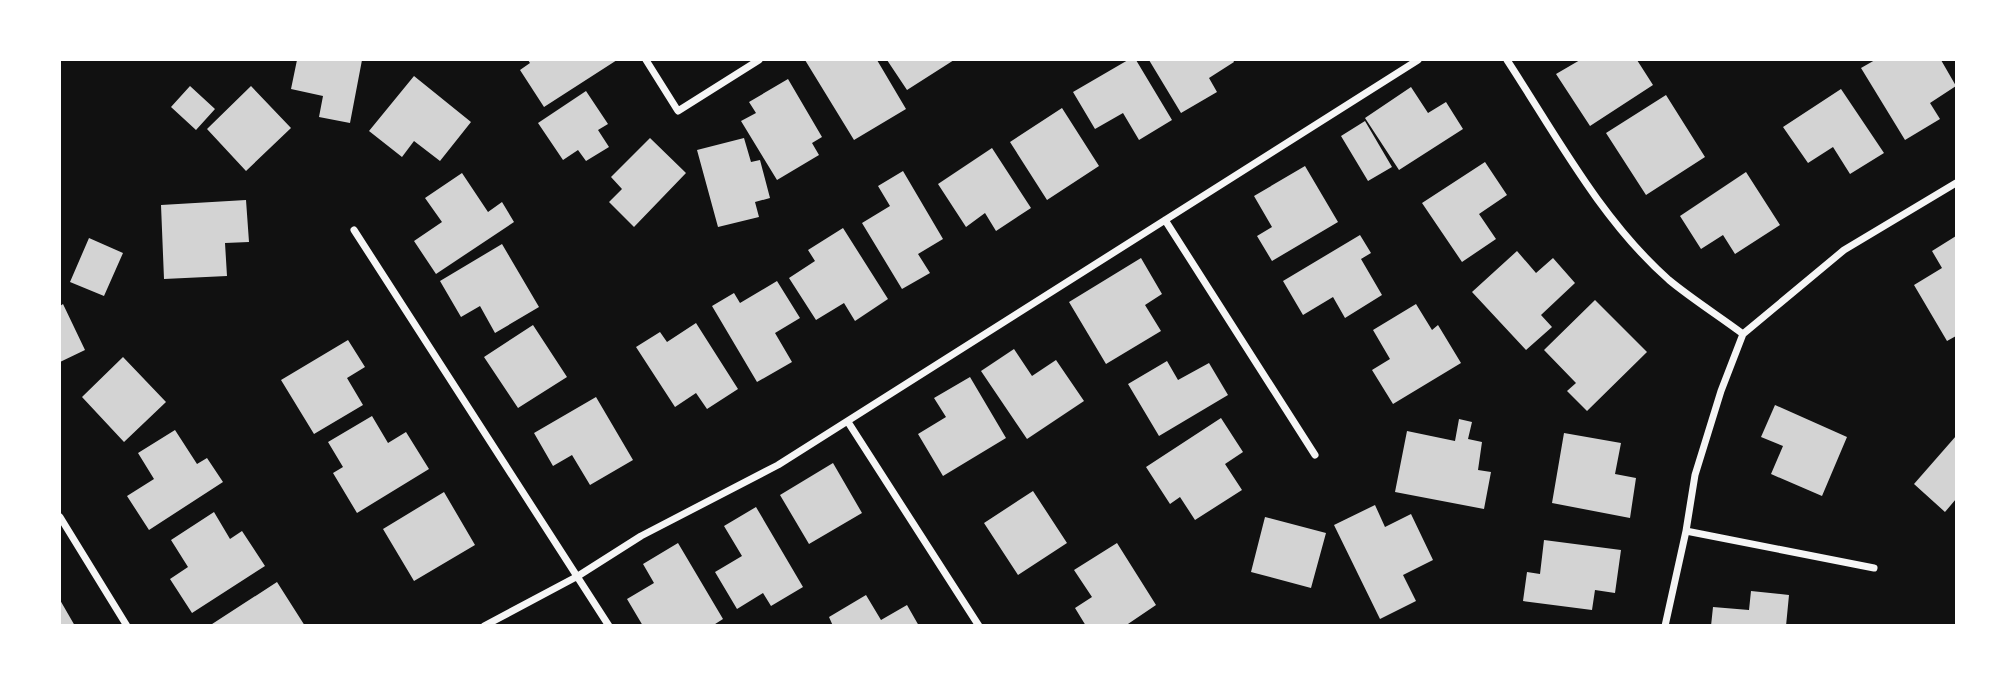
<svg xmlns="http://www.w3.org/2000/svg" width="2016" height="685" viewBox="0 0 2016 685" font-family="Mulish,sans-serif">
  <rect width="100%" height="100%" fill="#111"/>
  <path fill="#d3d3d3" d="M297,60H362L350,123L319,117L323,96L291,89Z
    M528,60H617L544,107L520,70L530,63Z
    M805,60H877L906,109L854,140Z
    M887,60H954L907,90Z
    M1128,60H1136L1172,120L1139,140L1123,113L1095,129L1073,92Z
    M1149,60H1233L1234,62L1209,78L1217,92L1181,113Z
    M1580,60H1637L1653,85L1590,126L1556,74Z
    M1875,60H1941L1956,86L1930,103L1940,119L1905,140L1861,68Z
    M414,76L471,122L440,161L414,141L402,157L369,131Z
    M788,79L822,137L812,143L819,155L777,180L741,121L756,113L749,102Z
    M190,86L215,109L196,130L171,107Z
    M251,86L291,128L246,171L207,129Z
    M1411,87L1428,113L1446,102L1463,129L1399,170L1365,118Z
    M1841,89L1884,153L1850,174L1833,147L1808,163L1783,127Z
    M586,91L608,124L598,130L609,147L586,161L578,150L563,160L538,123Z
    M1666,95L1705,157L1646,195L1606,133Z
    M1062,108L1099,166L1047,200L1010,142Z
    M1365,121L1392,167L1368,181L1341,136Z
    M650,138L686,173L634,227L609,202L622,189L611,177Z
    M744,138L751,162L760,160L770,198L755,202L759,217L718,227L697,150Z
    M992,148L1031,208L996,231L985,213L966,227L938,184Z
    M1485,162L1507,195L1479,214L1496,239L1462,262L1422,203Z
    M1305,166L1338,222L1272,261L1257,236L1272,227L1254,196Z
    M903,171L943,239L918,254L930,273L902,289L862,223L890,206L878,186Z
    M1746,172L1780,225L1735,254L1723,235L1701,249L1680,216Z
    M462,173L488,212L502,202L514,222L436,274L414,241L442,222L425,198Z
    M246,200L249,242L225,243L227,276L164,279L161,205Z
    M843,228L888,299L855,321L844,303L816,320L789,278L815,261L808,250Z
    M1360,235L1371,253L1361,259L1382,295L1345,318L1333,297L1303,315L1283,281Z
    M1956,236V336L1947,341L1914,285L1942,268L1932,251Z
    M89,238L123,253L104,296L70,282Z
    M502,244L539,307L495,333L480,306L461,317L440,281Z
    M1517,251L1536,273L1553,258L1575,283L1541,315L1552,327L1526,350L1472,292Z
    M1141,258L1162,294L1145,305L1161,331L1106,364L1069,302Z
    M777,281L800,318L775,333L792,362L757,382L712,306L734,293L740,303Z
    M1595,300L1647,352L1587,411L1567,391L1576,383L1544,350Z
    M63,304L85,350L60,362V306Z
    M1416,304L1432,330L1438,325L1461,363L1393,404L1372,370L1390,359L1373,330Z
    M696,323L738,389L707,409L696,393L675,407L636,347L660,332L667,342Z
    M533,325L567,377L518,408L484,357Z
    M348,340L365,367L347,378L363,405L314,434L281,380Z
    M1014,349L1032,376L1056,360L1084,401L1027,439L981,371Z
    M123,357L166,402L124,442L82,397Z
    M1167,361L1178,380L1209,363L1228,395L1159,436L1128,384Z
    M970,377L1006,438L943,476L918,434L946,417L934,398Z
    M596,397L633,460L590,485L572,455L553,466L534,433Z
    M1775,405L1847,437L1822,496L1771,474L1783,446L1761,437Z
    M372,416L388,443L406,432L429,469L357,513L333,473L343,467L328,442Z
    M1221,418L1243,452L1225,464L1242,490L1195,520L1180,497L1170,504L1146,467Z
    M1459,419L1472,422L1468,439L1482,442L1478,470L1491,472L1484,509L1395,492L1407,431L1455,441Z
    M175,430L197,464L207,458L223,482L149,530L127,496L154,479L138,453Z
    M1564,433L1621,443L1615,474L1636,478L1630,518L1552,503Z
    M1956,436V499L1945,512L1914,484Z
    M833,463L862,513L809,544L780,495Z
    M1033,491L1067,543L1018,575L984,523Z
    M444,492L475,545L414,581L383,529Z
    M1375,505L1385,527L1411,514L1433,560L1403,575L1416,601L1380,619L1334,525Z
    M756,507L803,587L771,606L763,593L737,609L715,572L742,556L724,526Z
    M214,512L230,539L242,531L265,566L192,613L170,579L188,567L171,540Z
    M1265,517L1326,533L1311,588L1251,572Z
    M1544,540L1621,550L1615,593L1595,590L1592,610L1523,601L1527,572L1540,574Z
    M678,543L723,619L712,626H643L627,599L654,583L643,564Z
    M1117,543L1156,605L1125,626H1086L1075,608L1092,597L1074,570Z
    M277,582L305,626H209Z
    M1751,591L1789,595L1786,626H1711L1713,607L1749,610Z
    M866,595L881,620L907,605L919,626H833L829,617Z
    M60,600L75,626H60Z"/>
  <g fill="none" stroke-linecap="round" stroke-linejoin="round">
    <path stroke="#f5f5f5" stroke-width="7" d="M646,60L678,111L759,60
      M1507,60C1556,135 1601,220 1669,280C1692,299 1719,316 1743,334
      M1165,220L1315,455
      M354,230L609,626
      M848,422L979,626
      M60,517L127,626
      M1686,531L1874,568
      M484,626L578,576L641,536L778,465L1418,60
      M1665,626L1686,531L1695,475L1721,391L1743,334L1844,250L1956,183"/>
  </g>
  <rect width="2016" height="685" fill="none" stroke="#ffffff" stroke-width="122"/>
</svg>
